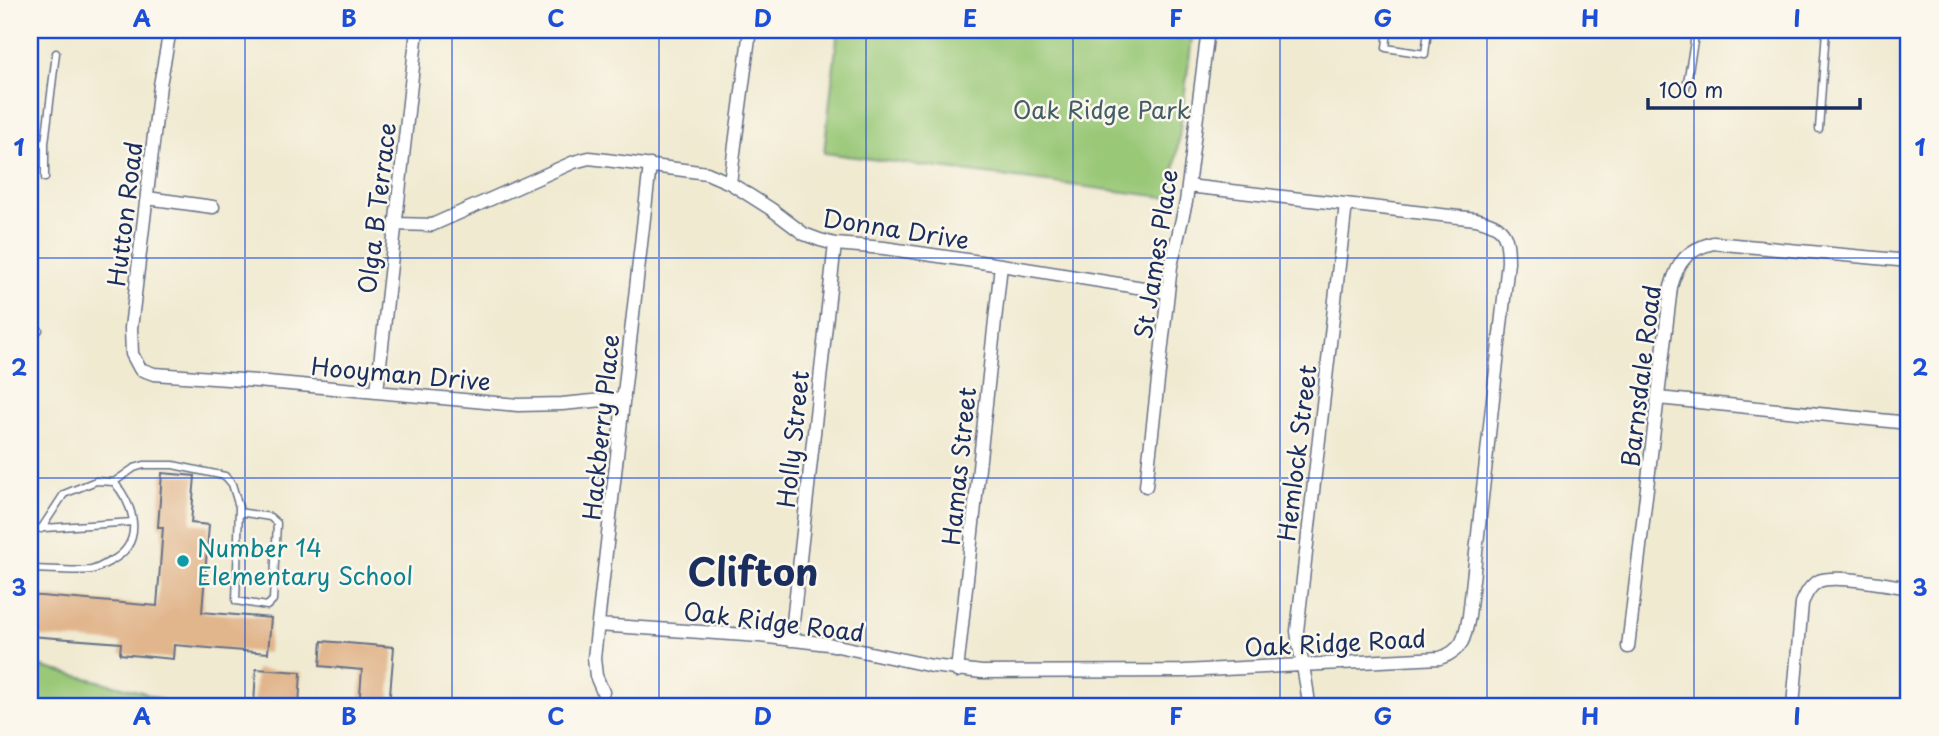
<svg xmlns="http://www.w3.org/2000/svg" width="1939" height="736" viewBox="0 0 1939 736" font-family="'Playpen Sans',sans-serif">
  <rect width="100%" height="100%" fill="#fbf7ec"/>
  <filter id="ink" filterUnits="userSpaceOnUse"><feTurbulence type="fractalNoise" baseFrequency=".0143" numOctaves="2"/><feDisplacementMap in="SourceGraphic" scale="14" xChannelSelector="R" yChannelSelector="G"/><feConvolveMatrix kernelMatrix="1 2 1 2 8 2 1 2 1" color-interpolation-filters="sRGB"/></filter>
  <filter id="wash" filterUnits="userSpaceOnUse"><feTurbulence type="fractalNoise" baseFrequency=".00686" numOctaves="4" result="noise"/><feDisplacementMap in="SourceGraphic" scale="28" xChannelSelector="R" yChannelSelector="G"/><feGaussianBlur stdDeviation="1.57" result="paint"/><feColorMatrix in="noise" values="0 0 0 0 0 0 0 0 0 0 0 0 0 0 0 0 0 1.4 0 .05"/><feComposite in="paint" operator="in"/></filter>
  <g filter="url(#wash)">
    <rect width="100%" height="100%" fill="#f0ead1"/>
    <path fill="#99c877" stroke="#5a7c6a" stroke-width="2" d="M838,30H1193L1171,198L824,153Z
      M30,664L142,692L175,706H30Z"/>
    <g id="blocks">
      <path fill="#e1b68d" d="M162,473L195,476L191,523L209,525L202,612L271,618L268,653L174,645L173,659L120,654L121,643L30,636V595L157,606L163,527H158Z
        M322,641L394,647L389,706H359L362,670L320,666Z
        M256,669L301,672L299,706H254Z"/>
    </g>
  </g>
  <g filter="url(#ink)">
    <use href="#blocks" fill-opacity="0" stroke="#667086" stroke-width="2"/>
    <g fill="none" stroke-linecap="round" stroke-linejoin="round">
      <defs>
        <path id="service" d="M594,30L599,32L605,30
          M1388,30L1386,48L1425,54L1428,30
          M1686,88L1696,30
          M1819,129L1826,30
          M45,143V178
          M30,144L45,143L56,53
          M30,330H39
          M30,529L133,522
          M41,529L64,494L96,481L114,482L134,468L144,465H173L225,476L232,484L239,507L236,601L267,606L273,600L277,523L270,517L239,512
          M30,569C49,569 72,572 91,570C97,569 104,564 111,561C145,543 135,507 114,482"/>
        <path id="minor" d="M170,30L160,85L131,328L132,354L140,369L154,374L257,381L518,405L562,404L624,398
          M730,183L750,30
          M147,198L213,207
          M396,224L432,225L574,162L589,158L606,160L707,173L730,183L771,209L804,234L820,240L835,244L884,248L1001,265L1168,292
          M377,391L417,30
          M1658,398L1909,423
          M1146,486L1171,266L1186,202L1208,30
          M598,625L760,636L828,644L932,666L982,672L1184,671L1440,658C1463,650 1465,638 1469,616L1508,262C1508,233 1504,226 1476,219L1188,186
          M791,640L835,244
          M1628,647L1671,287C1678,261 1687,250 1713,243L1909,261
          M957,671L1001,265
          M603,692L596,676L594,658L650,165
          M1309,706C1307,680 1300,657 1297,631L1346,204
          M1793,706L1802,603C1806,594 1810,585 1819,581C1836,574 1889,585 1909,588"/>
      </defs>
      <use href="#service" stroke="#667086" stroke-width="9"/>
      <use href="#minor" stroke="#667086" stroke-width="15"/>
      <use href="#service" stroke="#fff" stroke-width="6"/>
      <use href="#minor" stroke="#fff" stroke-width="12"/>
    </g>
  </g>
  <path fill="none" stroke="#1d4ed8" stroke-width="2" stroke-opacity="0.55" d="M245,30V706M452,30V706M659,30V706M866,30V706M1073,30V706M1280,30V706M1487,30V706M1694,30V706M30,258H1909M30,478H1909"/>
  <circle fill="#0f9aa8" stroke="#fbf7ec" stroke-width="2.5" cx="183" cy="561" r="7"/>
  <g text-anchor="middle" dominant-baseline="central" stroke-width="5" stroke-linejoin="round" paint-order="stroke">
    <g font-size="24" fill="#415d66" stroke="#fbf7ec">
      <text x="1102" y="109">Oak Ridge Park</text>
    </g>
    <g font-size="24" fill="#1b2f5e" stroke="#fbf7ec">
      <text transform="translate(376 208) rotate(-83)">Olga B Terrace</text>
      <text transform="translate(124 214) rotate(-83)">Hutton Road</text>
      <text transform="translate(896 228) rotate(9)">Donna Drive</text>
      <text transform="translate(1155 254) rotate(-81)">St James Place</text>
      <text transform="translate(401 373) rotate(5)">Hooyman Drive</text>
      <text transform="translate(1640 376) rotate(-83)">Barnsdale Road</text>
      <text transform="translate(600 427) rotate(-84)">Hackberry Place</text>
      <text transform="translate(792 439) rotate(-84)">Holly Street</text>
      <text transform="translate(1296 453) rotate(-83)">Hemlock Street</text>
      <text transform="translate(958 466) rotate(-84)">Hamas Street</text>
      <text transform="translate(774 621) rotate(7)">Oak Ridge Road</text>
      <text transform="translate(1335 642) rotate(-3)">Oak Ridge Road</text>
    </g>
    <g font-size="24" fill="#0d838f" stroke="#fbf7ec" text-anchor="start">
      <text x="197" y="547">Number 14<tspan x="197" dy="28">Elementary School</tspan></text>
    </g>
    <g font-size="38" font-weight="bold" fill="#1b2f5e" stroke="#fbf7ec">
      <text x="753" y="570">Clifton</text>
    </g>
  </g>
  <rect width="1939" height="736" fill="none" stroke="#fbf7ec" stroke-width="77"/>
  <path d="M1648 98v10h212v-10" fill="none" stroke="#1b2f5e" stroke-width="3.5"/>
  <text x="1659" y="98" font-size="21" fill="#1b2f5e" stroke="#fbf7ec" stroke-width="5" paint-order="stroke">100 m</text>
  <rect x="38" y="38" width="1862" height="660" fill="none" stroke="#1d4ed8" stroke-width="2.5"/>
  <g font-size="23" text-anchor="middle" font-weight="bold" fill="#1d4ed8">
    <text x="142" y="27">A</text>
    <text x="349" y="27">B</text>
    <text x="556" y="27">C</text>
    <text x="763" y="27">D</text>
    <text x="970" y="27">E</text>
    <text x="1176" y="27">F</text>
    <text x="1383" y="27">G</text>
    <text x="1590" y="27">H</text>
    <text x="1797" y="27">I</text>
    <text x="19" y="156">1</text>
    <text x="1920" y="156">1</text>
    <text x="19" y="376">2</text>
    <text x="1920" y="376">2</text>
    <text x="19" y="596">3</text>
    <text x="1920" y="596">3</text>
    <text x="142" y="725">A</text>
    <text x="349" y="725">B</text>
    <text x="556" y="725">C</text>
    <text x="763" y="725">D</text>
    <text x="970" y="725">E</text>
    <text x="1176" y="725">F</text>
    <text x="1383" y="725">G</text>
    <text x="1590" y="725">H</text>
    <text x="1797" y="725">I</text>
  </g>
</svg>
